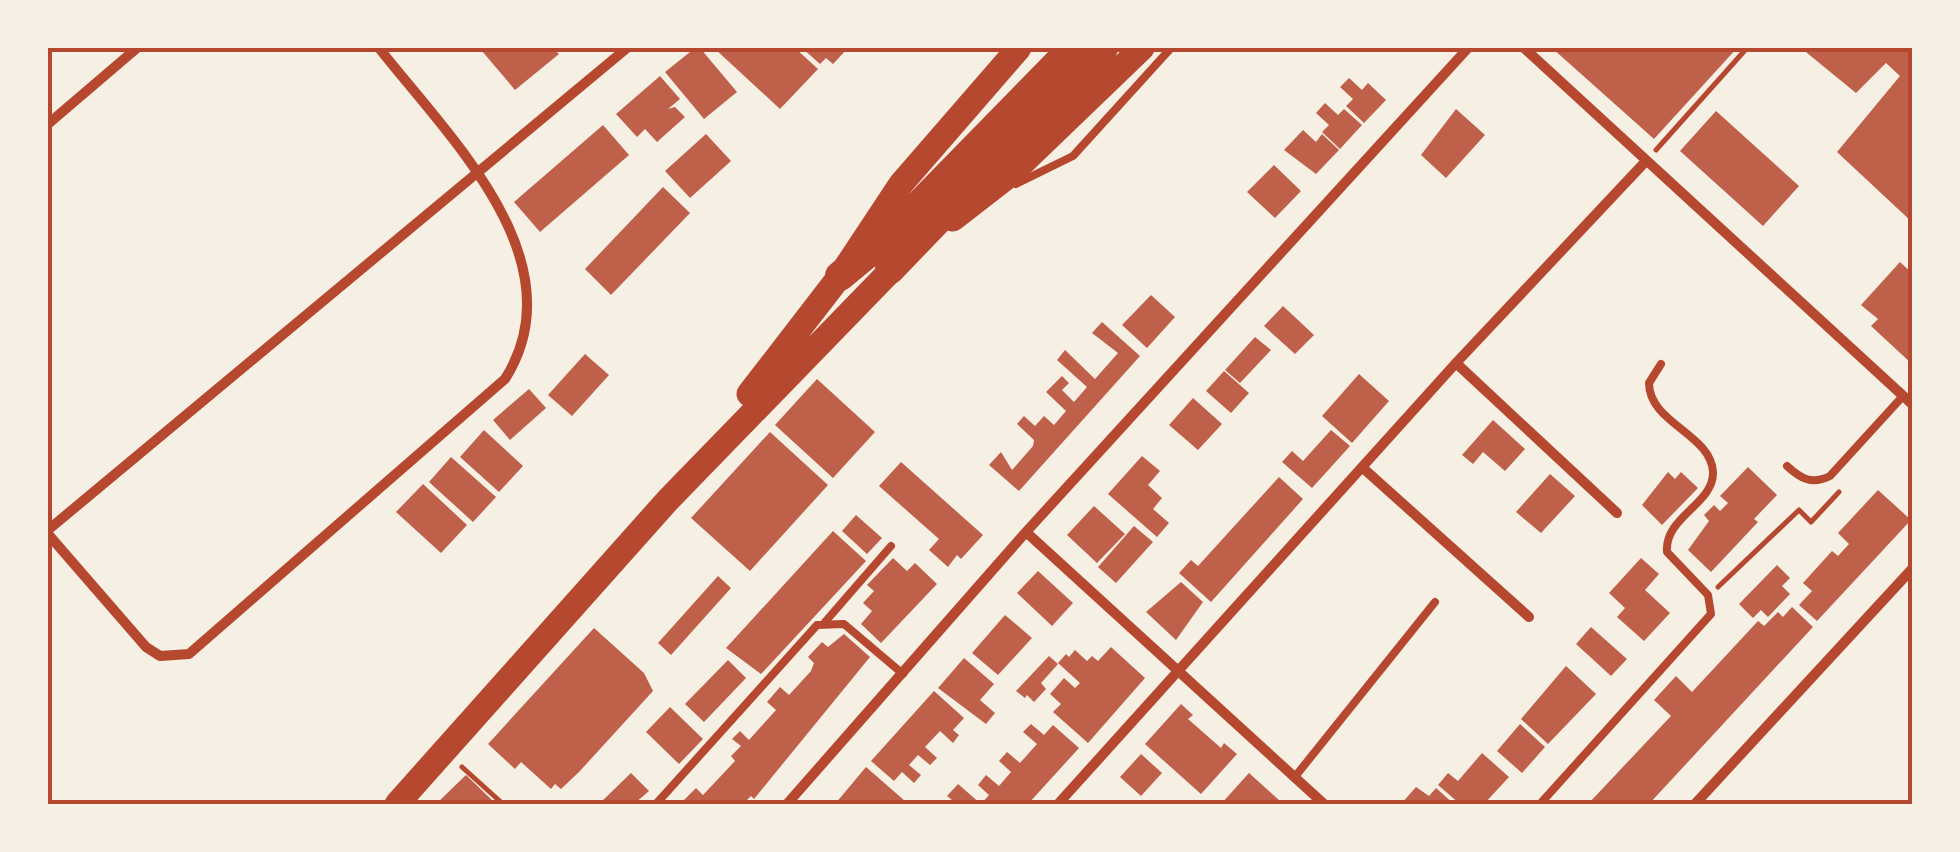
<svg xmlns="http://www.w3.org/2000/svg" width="1960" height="852" viewBox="0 0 1960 852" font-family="'Golos Text',sans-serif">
  <rect width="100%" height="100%" fill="#f6efe4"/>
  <path fill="#bf614a" d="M486,48H553L559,54L515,90L482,51Z
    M695,48H700L737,92L704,119L665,72Z
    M714,48H795L818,69L780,109Z
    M802,48H848L833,64L826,58L820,64Z
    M1552,48H1737L1654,139Z
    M1801,48H1912V222L1837,152L1900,76L1886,63L1856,93Z
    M660,76L680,99L668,109L675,107L685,117L657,142L645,129L637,137L616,114Z
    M1349,78L1362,90L1368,83L1386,100L1364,123L1346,106L1353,99L1340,87Z
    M1325,103L1338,115L1344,109L1362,125L1340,149L1322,132L1329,125L1316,113Z
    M1456,109L1485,135L1446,178L1421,155Z
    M1716,111L1799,186L1763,226L1680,151Z
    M603,125L629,155L540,232L514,202Z
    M1303,130L1316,142L1322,134L1339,150L1316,174L1284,150Z
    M706,134L731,161L690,198L665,171Z
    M1274,165L1301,191L1275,218L1247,192Z
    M663,187L690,213L611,295L585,269Z
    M1900,262L1912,273V364L1871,326L1878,319L1861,305Z
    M1151,295L1175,317L1147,348L1122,325Z
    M1283,306L1314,335L1295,354L1264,326Z
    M1102,322L1140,356L1019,491L989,465L1001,452L1012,470L1033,446L1034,440L1017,424L1024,416L1035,426L1044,416L1054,425L1066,411L1046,392L1062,376L1069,383L1062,390L1074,402L1087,387L1057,360L1065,350L1095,379L1118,353L1092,333Z
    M1255,337L1271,350L1240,383L1225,370Z
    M585,354L609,375L572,416L548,395Z
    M1224,371L1249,393L1231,413L1206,391Z
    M1359,374L1389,401L1352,443L1322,416Z
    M817,379L875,432L833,478L775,425Z
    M529,389L546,408L510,440L493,420Z
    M1193,398L1222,424L1198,450L1169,425Z
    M1493,420L1525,449L1505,471L1483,452L1473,464L1462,455Z
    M484,430L523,466L499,492L460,457Z
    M1331,430L1350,446L1312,488L1282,462L1292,451L1303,461Z
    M770,432L828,485L750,571L691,518Z
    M1142,456L1160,471L1148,485L1162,498L1153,509L1169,523L1157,537L1108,494Z
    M451,457L496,497L473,522L429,482Z
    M901,462L983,535L961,559L957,555L948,567L929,550L939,539L879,486Z
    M1748,467L1777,495L1754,519L1758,522L1711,572L1688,550L1709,521L1704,515L1714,505L1720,511L1728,503L1720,496Z
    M1668,472L1675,479L1681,472L1698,488L1662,525L1642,505Z
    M1550,474L1575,496L1541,533L1516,512Z
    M1279,477L1303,499L1211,602L1179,573L1191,560L1198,566Z
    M423,484L467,525L441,553L396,512Z
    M1878,490L1911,520L1817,621L1799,605L1812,591L1803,583L1832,551L1838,556L1849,544L1838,533Z
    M1094,506L1125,534L1097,563L1067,535Z
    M856,515L882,538L867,554L842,531Z
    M1134,526L1153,542L1116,583L1098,567Z
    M833,531L866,561L761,674L726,648Z
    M893,558L907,571L915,563L937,584L881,643L861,624L872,611L863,603L874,591L867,585Z
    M1641,558L1659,574L1645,590L1670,613L1644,641L1617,617L1625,608L1609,593Z
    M1777,565L1790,578L1782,586L1790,594L1768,617L1761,610L1753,618L1739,604Z
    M1038,571L1073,603L1052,626L1017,593Z
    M718,576L731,588L671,655L658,643Z
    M1181,582L1203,602L1176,640L1146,612Z
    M1792,607L1813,627L1649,804H1588L1671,716L1654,700L1676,676L1692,692L1758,621L1764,626L1778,612L1783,617Z
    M1005,615L1032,638L998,675L972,653Z
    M1591,627L1627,659L1611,676L1576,644Z
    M594,628L644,673L653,691L579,772L561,789L555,784L551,789L521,762L515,769L488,744Z
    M844,634L870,657L754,799L751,796L743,804H680L696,788L703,795L735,761L731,756L741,746L732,739L740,731L749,740L776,710L767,702L780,687L789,695L811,671L814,663L808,657L822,642L828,647Z
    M1111,647L1145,678L1088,743L1053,712L1061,704L1050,694L1064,678L1075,688L1080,683L1058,663L1066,654L1069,657L1075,650L1087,661L1092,656L1098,661Z
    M1049,656L1058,664L1041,683L1046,689L1034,702L1027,695L1025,698L1016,691Z
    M964,658L994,684L980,700L995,713L986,724L938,688Z
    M728,660L746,678L704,722L685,704Z
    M1566,666L1596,694L1548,744L1521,719Z
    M934,691L964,718L953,730L959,735L953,743L940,731L925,747L937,758L930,765L918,755L909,765L921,775L914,783L902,772L894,781L871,761Z
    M1181,704L1193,715L1188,719L1221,748L1224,743L1237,754L1201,794L1145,744Z
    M670,707L703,739L679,764L646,732Z
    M1031,724L1044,735L1053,725L1079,748L1028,804H957L947,796L958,784L981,804L989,795L978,785L986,775L999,786L1011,772L999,761L1007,752L1020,763L1037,744L1023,732Z
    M1520,724L1545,747L1522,773L1497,751Z
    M1482,753L1509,777L1484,804H1460L1438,785L1448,773L1458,781Z
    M1141,754L1162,773L1141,796L1120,777Z
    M866,767L905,801L902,804H835Z
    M631,773L649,791L634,804H599Z
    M1249,773L1279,800L1275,804H1221Z
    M466,775L496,804H436Z
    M1416,787L1429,796L1436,788L1454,804H1401Z"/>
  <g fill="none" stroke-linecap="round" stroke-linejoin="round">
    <path stroke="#b5482f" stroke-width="5" d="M1656,150L1747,48
      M1718,587L1799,510L1811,522L1839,492
      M462,767L503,804"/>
    <path stroke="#b5482f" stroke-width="8" d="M1016,184L1073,156L1171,48
      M1787,466C1801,479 1812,485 1830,476L1903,396
      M825,622L891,546
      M1294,778L1435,602
      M656,804L817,625L844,624L903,674
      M1540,804L1711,614L1708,595L1667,552C1664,517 1714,504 1713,472C1711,434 1649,423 1649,383L1661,364"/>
    <path stroke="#b5482f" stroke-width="10" d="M1524,48L1912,404
      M48,124L137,48
      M1456,363L1617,513
      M1363,468L1529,617
      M48,530L627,48
      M1026,532L1324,804
      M48,534L146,647L160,656L189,654L505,379C580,261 447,135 379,48
      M787,804L1026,532L1468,48
      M1058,804L1456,363L1646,161
      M1695,804L1912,569"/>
    <path stroke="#b5482f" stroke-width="25" d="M953,219L1012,173L1142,48
      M749,394L840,276L901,184L1019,48
      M397,804L668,500L902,259"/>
    <path stroke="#b5482f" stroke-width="30" d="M890,269L1103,48
      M840,276L892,233L1073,48"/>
  </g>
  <rect width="1960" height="852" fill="none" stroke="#f6efe4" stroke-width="100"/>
  <rect x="50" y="50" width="1860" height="752" fill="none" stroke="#b5482f" stroke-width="4"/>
</svg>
